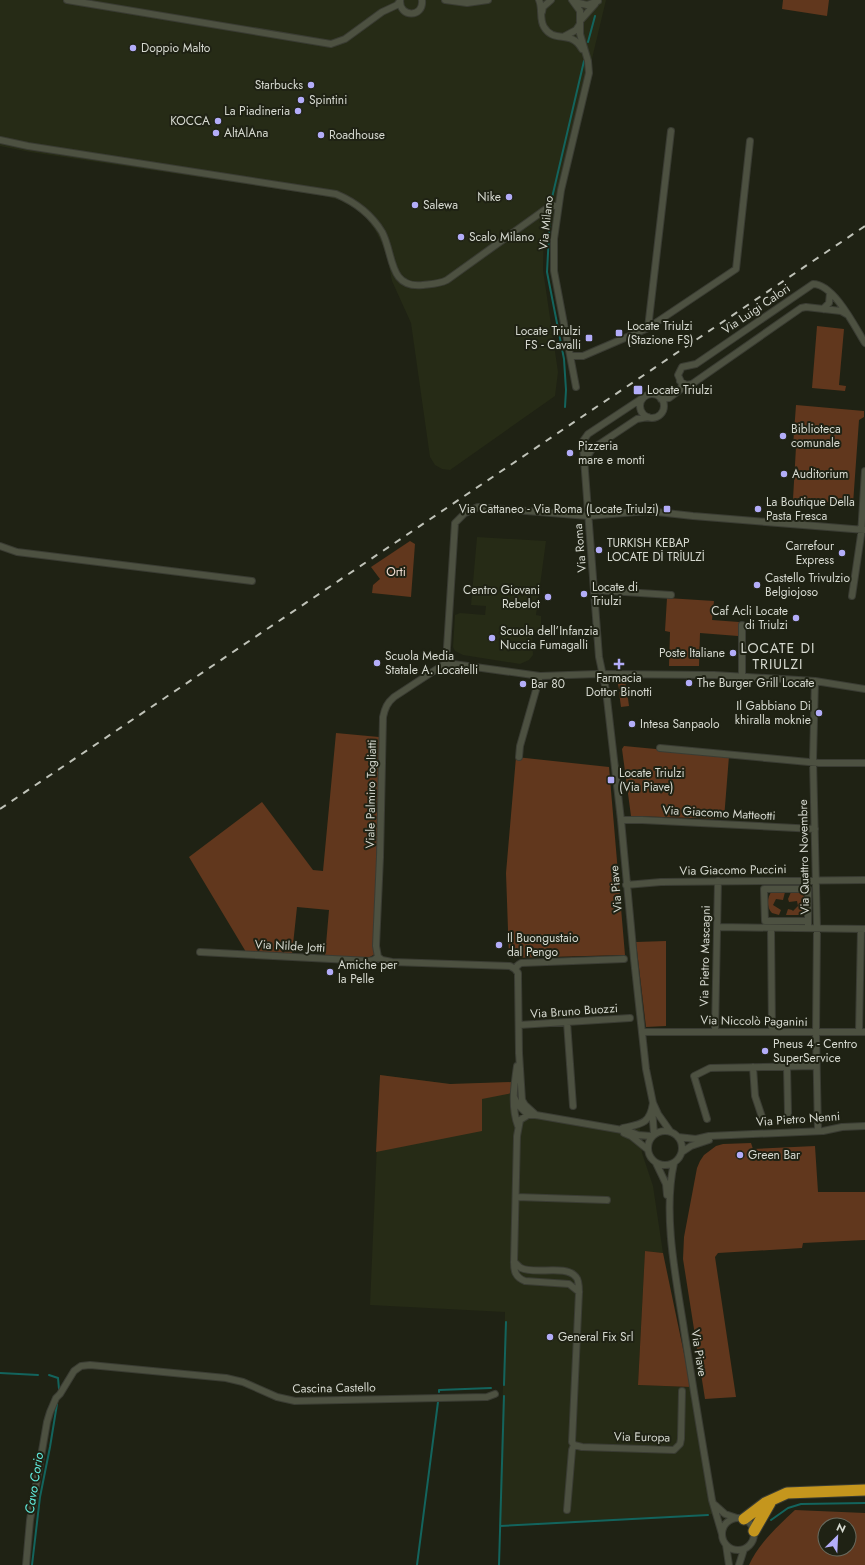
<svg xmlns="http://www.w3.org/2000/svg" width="865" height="1565" viewBox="0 0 865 1565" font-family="Jost,sans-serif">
  <rect width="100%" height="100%" fill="#1f2214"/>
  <path fill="#262b16" d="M0,0H606L580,109L555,228L544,219L543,270L558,372L555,396L450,470L442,469L435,465L430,457L411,323L392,281L388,261L382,244L375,230L366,218L354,208L339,200L324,196L30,152L0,146Z
    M477,537L546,541L536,615L541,616V632L532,633L533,655L529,660L520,664L463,655L455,651L453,647L455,615L460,613L485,615L486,606L471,605Z
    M380,1075L450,1084L515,1082V1115L617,1129L640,1128L642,1153L653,1186L663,1253L645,1251L638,1385L691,1387L714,1514L499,1525L505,1312L370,1305Z"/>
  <path fill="#61371d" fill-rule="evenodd" d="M783,0H829L827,16L782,9Z
    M817,326L844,329L839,385L846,386L845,391L812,388Z
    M796,405L864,411V417L859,420L853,504L793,499L796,447L793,446Z
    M410,541L415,544L411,597L372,593L373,585L380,579L371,567Z
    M667,598L714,601L712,620L739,622L738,636L700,633L699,666H669L670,632L665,631Z
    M625,679L626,688L619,689L617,680Z
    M627,691L629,706L621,707L619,692Z
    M336,733L379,737L375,954L368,958L325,956L329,910L297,907L292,954L246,952L189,857L262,802L313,870L323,871Z
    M624,746L729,756L724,819L631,816L622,749Z
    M516,757L609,767L625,955L509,958L506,873Z
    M775,890L785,892L783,900L776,899L773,905L781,910L779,915L772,913C766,907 767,897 772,891Z
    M791,892H798L803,894C806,901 806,907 803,913L799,915H786L788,909L792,910L793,911L798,906L797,901L789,902L788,899Z
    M666,941V1026L646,1027L636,942Z
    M380,1075L450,1084L512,1082V1093L482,1099V1131L376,1152Z
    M751,1143L753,1149L815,1146L818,1192H865V1240L803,1243L802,1248L718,1253L715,1257L736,1397L705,1399L683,1259L684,1237L697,1168L700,1161L704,1155L716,1146L723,1144Z
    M645,1251L663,1253L691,1387L638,1385Z
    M795,1510L865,1513V1565H749C759,1543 778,1526 795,1510ZM825,1525H849V1549H825Z"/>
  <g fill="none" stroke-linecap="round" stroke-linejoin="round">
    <path stroke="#13645d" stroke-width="2" d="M588,42L595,16
      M551,202L584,61
      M550,216L547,272L564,359L566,390L565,407
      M0,1373L38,1375
      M49,1375L58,1378L59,1389
      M504,1385L506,1322
      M439,1392V1390L491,1388
      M771,1520L788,1508L801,1504L865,1503
      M500,1526L708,1515
      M32,1565L40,1497L50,1447L57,1404
      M417,1565L438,1402
      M499,1565L504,1396"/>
    <defs>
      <path id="street" d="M67,0L331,44L345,39L382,12L397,5L400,1
        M400,0C399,18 424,18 422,0
        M445,0L467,3L488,0
        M539,0C543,9 539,19 544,27C554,44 571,29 582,49
        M572,0L580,11V34L588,61L589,73L561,190L554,239V271L576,387
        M575,2L587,5L598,1
        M542,12L543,7L551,0
        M580,21L595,4
        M565,36L576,30L580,24
        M0,140L28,146L336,194C355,202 371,214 382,232C394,254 388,289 423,285C432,284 439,284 447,280L550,206H558
        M823,309L829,303L830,293
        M648,328L671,131
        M571,356H583L648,328L736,269L750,141
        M680,381L686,385L692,384L801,308L806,307L841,311L848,315
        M640 406a12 12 0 1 1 24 0a12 12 0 1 1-24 0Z
        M644,397L588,434L583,441V445L599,657L606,690L621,820L634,959L646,1069L653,1103L658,1114L670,1131
        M661,399L669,398L681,389L682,384L678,375L682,367L696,364L813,284C834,284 855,327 865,343
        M585,460L592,449L637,419L648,417
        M0,546L17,552L252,581
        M594,590L671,595
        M852,596L861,535L865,471
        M446,663L455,523L465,513L478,507L588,516L648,511L693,516L865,530
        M446,663L540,676L597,674L714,675L815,681L865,689
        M742,677V625
        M815,681L813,760L817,928L816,1033L818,1131
        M660,748L819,763H865
        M519,757L520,746L540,676
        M621,820H642L815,829
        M626,885L661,882L865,880
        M717,927L865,929
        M771,928L772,1032
        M808,928V889H764L765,921H808
        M200,952L369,961L374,960L378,957
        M378,957L376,946L380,857L383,717C385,708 387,703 394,697L446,663
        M378,957L382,960L392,962L510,966L515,969
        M515,969L518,973V978L519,1053L522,1100L525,1105L536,1115
        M515,969L518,965L521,963L624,959
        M567,1022L573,1106
        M519,1025L630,1018
        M642,1032H865
        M715,1032L718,881
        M859,1032L861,929
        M517,1066C514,1086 511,1107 518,1126
        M753,1067L755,1096L762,1117
        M787,1067L788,1113
        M514,1097L518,1105L528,1115
        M652,1108L654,1134
        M707,1119L694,1076L710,1068L816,1066
        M623,1128C641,1124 650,1124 653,1103
        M648 1148a17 17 0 1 1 34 0a17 17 0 1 1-34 0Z
        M624,1133L631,1136L647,1149
        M678,1137L696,1139L709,1136L823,1131L842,1127L865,1126
        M682,1152L691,1146L709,1140
        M656,1163L666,1184L667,1195
        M674,1163C663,1211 675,1274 683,1323C692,1382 702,1441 712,1500L722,1534
        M516,1197L607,1200
        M514,1262C516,1263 519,1267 521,1268C535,1275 566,1264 576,1277C579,1280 579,1287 579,1292L572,1442L574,1445L582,1447L674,1450L680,1444L681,1439L682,1391
        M579,1292L569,1284L525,1281C515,1277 514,1271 514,1262L517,1136L520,1120L528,1115H536L628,1131L638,1135L651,1136
        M715,1505L725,1514L737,1518
        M567,1510L572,1450L574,1445
        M722 1534a16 16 0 1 1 32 0a16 16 0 1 1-32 0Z
        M726,1545L729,1565
        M26,1565L30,1520L47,1422L50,1412L56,1398L60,1394L74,1371L81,1366L90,1365L226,1378L243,1382L277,1397L295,1401L487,1397L495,1394
        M739,1565L744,1549"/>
      <path id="highway" d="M744,1519L765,1503L787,1493L865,1490
        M754,1531L770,1503"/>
    </defs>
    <use href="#street" stroke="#3a3c33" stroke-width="8"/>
    <use href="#highway" stroke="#3a3c33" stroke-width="13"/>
    <use href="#street" stroke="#4d5141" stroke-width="6"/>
    <use href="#highway" stroke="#c5961d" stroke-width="11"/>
    <path stroke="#bfc2b8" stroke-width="2" stroke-dasharray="7 7" stroke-linecap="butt" d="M0,809L865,226"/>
  </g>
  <g fill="#b3adf9" stroke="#1f2214" stroke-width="1.5">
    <circle cx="133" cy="48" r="4"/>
    <circle cx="311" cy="85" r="4"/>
    <circle cx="301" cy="100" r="4"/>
    <circle cx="298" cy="111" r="4"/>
    <circle cx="218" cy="121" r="4"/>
    <circle cx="216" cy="133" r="4"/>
    <circle cx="321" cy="135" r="4"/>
    <circle cx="509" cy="197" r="4"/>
    <circle cx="415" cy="205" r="4"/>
    <circle cx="461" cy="237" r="4"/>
    <rect x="615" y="329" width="8" height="8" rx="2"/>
    <rect x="585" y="334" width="8" height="8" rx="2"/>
    <rect x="633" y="385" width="10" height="10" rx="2"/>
    <circle cx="783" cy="436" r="4"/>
    <circle cx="570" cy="453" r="4"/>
    <circle cx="784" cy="474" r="4"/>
    <rect x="663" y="505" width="8" height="8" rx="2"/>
    <circle cx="758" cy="509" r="4"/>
    <circle cx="599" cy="550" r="4"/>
    <circle cx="842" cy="553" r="4"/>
    <circle cx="757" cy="585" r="4"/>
    <circle cx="584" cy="594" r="4"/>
    <circle cx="548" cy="597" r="4"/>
    <circle cx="796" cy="618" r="4"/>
    <circle cx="492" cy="638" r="4"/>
    <circle cx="733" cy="653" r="4"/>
    <circle cx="377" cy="663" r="4"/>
    <path d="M617 658h4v4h4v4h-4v4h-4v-4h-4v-4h4z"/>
    <circle cx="689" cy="683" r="4"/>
    <circle cx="523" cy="684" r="4"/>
    <circle cx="819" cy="713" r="4"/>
    <circle cx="632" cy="724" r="4"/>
    <rect x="607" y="776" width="8" height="8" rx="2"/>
    <circle cx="499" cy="945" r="4"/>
    <circle cx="330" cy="972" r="4"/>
    <circle cx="765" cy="1051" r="4"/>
    <circle cx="740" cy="1155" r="4"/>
    <circle cx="550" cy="1337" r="4"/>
  </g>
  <g text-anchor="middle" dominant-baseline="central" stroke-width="4" stroke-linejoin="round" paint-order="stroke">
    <g font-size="12" fill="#d6d9d0" stroke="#1f2214" text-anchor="start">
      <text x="141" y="48">Doppio Malto</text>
      <text x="303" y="85" text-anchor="end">Starbucks</text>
      <text x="309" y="100">Spintini</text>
      <text x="290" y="111" text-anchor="end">La Piadineria</text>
      <text x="210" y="121" text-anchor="end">KOCCA</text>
      <text x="224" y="133">AltAlAna</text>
      <text x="329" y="135">Roadhouse</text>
      <text x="501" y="197" text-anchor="end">Nike</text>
      <text x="423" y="205">Salewa</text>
      <text x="469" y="237">Scalo Milano</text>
      <text x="627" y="326">Locate Triulzi<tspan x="627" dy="14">(Stazione FS)</tspan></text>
      <text x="581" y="331" text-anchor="end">Locate Triulzi<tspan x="581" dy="14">FS - Cavalli</tspan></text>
      <text x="647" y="390">Locate Triulzi</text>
      <text x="791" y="429">Biblioteca<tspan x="791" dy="14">comunale</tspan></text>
      <text x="578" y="446">Pizzeria<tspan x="578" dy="14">mare e monti</tspan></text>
      <text x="792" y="474">Auditorium</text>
      <text x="766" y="502">La Boutique Della<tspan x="766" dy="14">Pasta Fresca</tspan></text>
      <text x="659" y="509" text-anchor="end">Via Cattaneo - Via Roma (Locate Triulzi)</text>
      <text x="607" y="543">TURKISH KEBAP<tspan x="607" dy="14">LOCATE Dİ TRİULZİ</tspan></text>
      <text x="834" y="546" text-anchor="end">Carrefour<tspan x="834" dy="14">Express</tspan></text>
      <text x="765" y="578">Castello Trivulzio<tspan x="765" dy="14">Belgiojoso</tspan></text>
      <text x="592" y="587">Locate di<tspan x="592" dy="14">Triulzi</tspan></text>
      <text x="540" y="590" text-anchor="end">Centro Giovani<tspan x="540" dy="14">Rebelot</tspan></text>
      <text x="788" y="611" text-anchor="end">Caf Acli Locate<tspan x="788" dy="14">di Triulzi</tspan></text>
      <text x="500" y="631">Scuola dell’Infanzia<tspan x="500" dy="14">Nuccia Fumagalli</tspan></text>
      <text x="725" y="653" text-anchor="end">Poste Italiane</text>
      <text x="385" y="656">Scuola Media<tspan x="385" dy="14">Statale A. Locatelli</tspan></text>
      <text x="619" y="678" text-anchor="middle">Farmacia<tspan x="619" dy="14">Dottor Binotti</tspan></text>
      <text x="697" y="683">The Burger Grill Locate</text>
      <text x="531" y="684">Bar 80</text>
      <text x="811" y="706" text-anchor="end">Il Gabbiano Di<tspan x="811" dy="14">khiralla moknie</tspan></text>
      <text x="640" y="724">Intesa Sanpaolo</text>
      <text x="619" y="773">Locate Triulzi<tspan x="619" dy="14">(Via Piave)</tspan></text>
      <text x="507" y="938">Il Buongustaio<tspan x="507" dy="14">dal Pengo</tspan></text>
      <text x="338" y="965">Amiche per<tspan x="338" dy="14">la Pelle</tspan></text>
      <text x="773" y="1044">Pneus 4 - Centro<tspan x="773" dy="14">SuperService</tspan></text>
      <text x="748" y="1155">Green Bar</text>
      <text x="558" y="1337">General Fix Srl</text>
    </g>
    <g font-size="12" fill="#d6d9d0" stroke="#1f2214">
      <text transform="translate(546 223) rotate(-84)">Via Milano</text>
      <text transform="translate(756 309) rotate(-34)">Via Luigi Calori</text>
      <text transform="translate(580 548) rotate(-95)">Via Roma</text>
      <text transform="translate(371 794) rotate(-89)">Viale Palmiro Togliatti</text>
      <text transform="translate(719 813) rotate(3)">Via Giacomo Matteotti</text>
      <text transform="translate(804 857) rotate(-91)">Via Quattro Novembre</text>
      <text transform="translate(733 870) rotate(-1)">Via Giacomo Puccini</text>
      <text transform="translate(616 889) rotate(-95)">Via Piave</text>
      <text transform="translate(290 946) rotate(3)">Via Nilde Jotti</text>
      <text transform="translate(705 956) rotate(-89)">Via Pietro Mascagni</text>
      <text transform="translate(574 1011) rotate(-4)">Via Bruno Buozzi</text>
      <text transform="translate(754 1021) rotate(1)">Via Niccolò Paganini</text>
      <text transform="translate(798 1119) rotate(-4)">Via Pietro Nenni</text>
      <text transform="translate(699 1353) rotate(81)">Via Piave</text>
      <text transform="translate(334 1388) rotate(-1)">Cascina Castello</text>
      <text transform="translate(642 1437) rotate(1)">Via Europa</text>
    </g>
    <g font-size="12" fill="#f2dfd5" stroke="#1f2214">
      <text x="396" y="572">Orti</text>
    </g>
    <g font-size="13" font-style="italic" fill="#60ecde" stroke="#1f2214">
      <text transform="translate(34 1483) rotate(-81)">Cavo Corio</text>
    </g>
    <g font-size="14" letter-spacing="1" fill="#d6d9d0" stroke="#1f2214">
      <text x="778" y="648">LOCATE DI<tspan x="778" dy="16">TRIULZI</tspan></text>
    </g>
  </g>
  <g transform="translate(837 1537) rotate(24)"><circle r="19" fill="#1f2214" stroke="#686b5f"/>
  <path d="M0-3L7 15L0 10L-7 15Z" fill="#b3adf9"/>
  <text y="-6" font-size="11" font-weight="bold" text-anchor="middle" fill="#d6d9d0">N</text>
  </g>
</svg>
